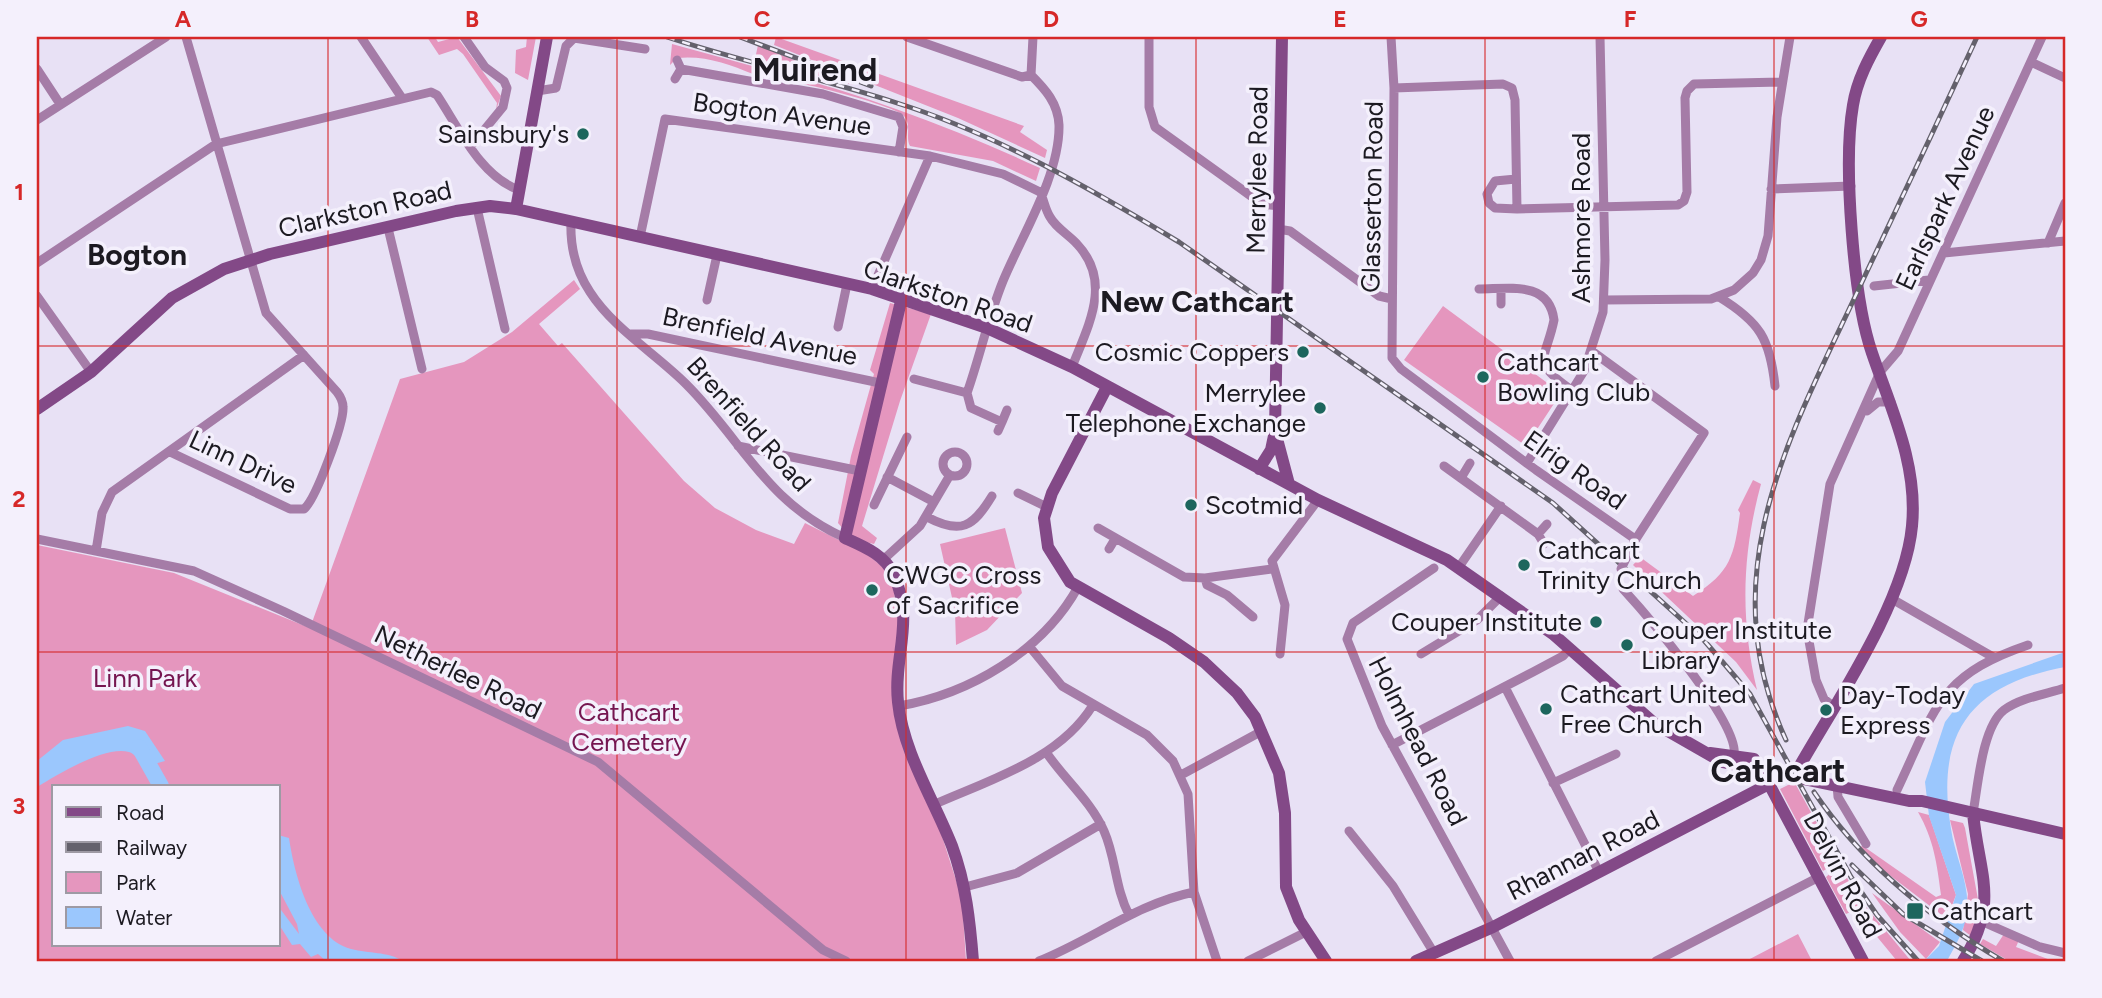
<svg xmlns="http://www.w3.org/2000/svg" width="2102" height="998" viewBox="0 0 2102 998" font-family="Figtree,sans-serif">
  <rect width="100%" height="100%" fill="#e8e1f5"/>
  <path fill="#e596be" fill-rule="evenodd" d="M427,37H435L438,42L457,37L501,96L496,110L497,103L463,54L457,49L439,55Z
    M527,37H536L528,80L515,73L516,50L526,47Z
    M776,37L1024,126L1020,132L1047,150L1045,158L958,118L774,45Z
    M672,44L767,70V72L755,70L753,74C729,64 704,55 677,58L670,65Z
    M758,45L854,85L755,59Z
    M772,71C866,95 953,128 1040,168L1036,181L993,161L910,146C905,137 912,125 904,116C895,105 788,78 771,79Z
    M574,280L580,289L539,324L558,346L562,343L684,481L715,508L756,530L794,544L805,523L867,554L886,570L893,586L900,630L893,682L962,899L966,961H37V545L174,573L310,628L400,379L464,362L512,332ZM54,786H278V944H54Z
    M890,303L931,314L900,401L862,526L877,538L874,544L852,539L838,523L851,456L874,374L870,370Z
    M1443,306L1561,393L1526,446L1404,360Z
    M1753,480L1761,484C1742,554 1740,619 1757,690L1736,662L1633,565L1640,557L1693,596C1731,572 1734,556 1740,513L1738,510Z
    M1005,528L1022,593L987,630L956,645L955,611L940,544Z
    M1790,784L1796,785L1857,896L1911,961H1897L1855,910L1846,914L1826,877L1836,868L1833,865L1823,871L1780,789Z
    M1918,812L1929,815L1956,895L1947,919L1875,864L1859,847L1863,846L1936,897L1941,895C1937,864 1934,840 1918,812Z
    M1950,820L1963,823L1965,828L1979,905L1971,936L1963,930L1968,894Z
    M1872,893L1940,942L1926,959L1900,932Z
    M1798,934L1812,961H1746Z
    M2004,934L2019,940L2016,947L2053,961H2009L1980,944L1983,939L1996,946Z"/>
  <path fill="#9bc7fd" d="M2065,652V667C1970,685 1935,733 1951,829C1955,857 1970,883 1967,912C1965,930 1955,946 1947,961H1924L1939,946L1956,895L1929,816L1925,782L1945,722L1974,684Z
    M128,726L145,731L165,761L143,767C139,762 136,754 129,752C105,745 57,775 37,787V761L63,740Z
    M278,835L289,838C294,872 310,938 351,949C370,954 386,951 403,961H326L318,954L311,957L300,944L292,945L278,923V906L299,934L297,924L278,888Z"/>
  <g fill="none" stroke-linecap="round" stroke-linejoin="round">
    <path stroke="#9bc7fd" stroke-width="16" d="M139,747L161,786"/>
    <path stroke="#a57ca7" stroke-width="9" d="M361,37L402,98
      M464,37L485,67L504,81L507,88L503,107L471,146
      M907,37L1022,77L1031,75
      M1149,37V107L1155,127L1262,204L1279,206
      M1391,37L1394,88L1392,358L1401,369L1536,470L1635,539
      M2031,62L2065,78
      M37,69L60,104
      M681,69L823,94L899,117L903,127L899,152
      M1031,75L1033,37
      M675,79L681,69L677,60
      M1394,88L1503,84L1512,88L1515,100L1517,209L1678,205L1684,201L1687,192L1685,98L1687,91L1694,84L1781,82
      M537,91L556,88L566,46L574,38L645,49
      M37,120L166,37
      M1516,179L1495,181L1487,194L1489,203L1495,208L1517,209
      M1771,189L1851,186
      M477,208L505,329
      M571,221C570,246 576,271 590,292C613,328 656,354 686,384C744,442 765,502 845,538
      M388,228L422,369
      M1278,229L1290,231L1379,296L1392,299
      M640,237L665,119L930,156L1003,174L1040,192C1044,200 1045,209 1050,217C1056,228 1069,235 1077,244C1113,282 1088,326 1072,367
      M2048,243L2065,203
      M1944,253L2065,241
      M37,263L216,144L431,92L437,95C459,128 480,176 519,190
      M1874,286L1929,280
      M872,289L930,156
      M1479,289C1508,289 1549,280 1554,320C1546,360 1529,361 1573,391
      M1501,289V304
      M37,296L91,372
      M1719,297C1760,322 1770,339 1775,386
      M707,300L717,255
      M1604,300L1711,299L1734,290L1753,273L1761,260L1768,236L1777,117L1790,37
      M838,327L847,284
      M631,334H648L880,383
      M1593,352L1704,433L1634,542
      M914,379L967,393C980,356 988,318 1003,281C1022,235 1060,175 1059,125C1058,103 1045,89 1031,75
      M967,393L971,408L1002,422L998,431
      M1867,411L1878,402H1891
      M1002,422L1007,410
      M738,446L860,471
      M170,452L290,509H304C316,499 344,423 343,407C343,402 340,396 337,392L266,313L186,37
      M943 464a12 12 0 1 1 24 0a12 12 0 1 1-24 0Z
      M1527,463L1584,371L1603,312L1605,260L1600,37
      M1444,466L1538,534L1544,544
      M887,477L934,502
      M1461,478L1470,463
      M1018,493L1047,507
      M874,505L907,437
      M927,517C961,535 973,527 992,496
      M1098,528L1184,577L1205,578L1272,569
      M1538,534L1547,524
      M37,539L194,571L283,611L598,762L823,950L846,961
      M1109,549L1115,539
      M96,551L102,513L112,492L304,355
      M884,559L920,526L950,475
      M1459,567L1501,506
      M1434,568L1353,623L1347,639L1382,726L1510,961
      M1205,578L1207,585L1227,595L1253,617
      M1623,589C1646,614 1740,724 1734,755
      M1892,599L1993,657
      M1029,646L1062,686L1147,735L1173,761L1188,794L1194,892L1217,961
      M1280,654L1285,605L1272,561L1318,500
      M1421,654L1477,620L1501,596
      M1505,687L1599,872
      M899,706C969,694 1042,652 1078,587
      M1833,706L1824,699L1816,680L1807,630L1830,484L1880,372L1898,351L2042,37
      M1392,745L1533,672L1563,656L1570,648
      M1046,752C1064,779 1091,801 1104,831C1116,858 1115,888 1129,915
      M1181,775L1262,731
      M1553,783L1616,754
      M1837,785L1838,797L1866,844
      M1897,790C1935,710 1937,676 2028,645
      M933,805C989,780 1059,760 1093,705
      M1973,813C1978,786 1982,727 2004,710C2020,698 2046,694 2065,688
      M1349,831L1393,886L1434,953
      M965,887L1017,873L1101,824
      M1983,922L2040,947L2065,953
      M1039,961C1094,939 1136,904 1194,892
      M1248,961L1306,932
      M1656,961L1819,877"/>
    <path stroke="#834987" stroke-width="12" d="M516,209L547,37
      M902,297L845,538C865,547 885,555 894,575C915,623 893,656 898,702C903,752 934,800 952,846C966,884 970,922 973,961
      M1107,387L1052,493L1044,518L1048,547L1070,582L1169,638L1204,662L1237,693L1255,717L1279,773L1285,813L1286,887L1299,920L1326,961
      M37,409L91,372L172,298L224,269L270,254L456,211L490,206L516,209L872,289L987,328L1072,367L1318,500L1447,560L1553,634L1654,723L1722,762L1909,801H1922L2065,834
      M1276,435L1289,484
      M1259,469L1271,450L1275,431L1282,37
      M1710,753L1754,759
      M1798,769C1836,702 1905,602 1912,526C1918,464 1891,409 1872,353C1853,298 1843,162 1853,105C1857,80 1869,58 1881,37
      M1771,779L1769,784L1863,961
      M1416,961L1493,927L1769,784
      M1963,961C2000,901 1979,876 1973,813"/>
    <defs>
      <path id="rail" d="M667,37C742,62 821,78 897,103C996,134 1091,189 1179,242L1553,503L1702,638L1750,694L1851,877L1877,915L1918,961
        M740,37L871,86
        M1786,740C1709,572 1792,432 1862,282C1901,200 1939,119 1977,37
        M1814,792C1862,863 1930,918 2003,961
        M1852,865L1903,914L1982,961"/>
    </defs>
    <use href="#rail" stroke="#64616c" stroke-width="5"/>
    <use href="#rail" stroke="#f4f0fc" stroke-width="2.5" stroke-dasharray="8" stroke-linecap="butt"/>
    <path stroke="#a57ca7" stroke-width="9" d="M1621,569L1631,548"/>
  </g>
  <path fill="none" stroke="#d62828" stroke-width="2" stroke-opacity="0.55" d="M328,37V961M617,37V961M906,37V961M1196,37V961M1485,37V961M1774,37V961M37,346H2065M37,652H2065"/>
  <g fill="#1d665d" stroke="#f4f0fc" stroke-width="2.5">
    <circle cx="583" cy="134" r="7"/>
    <circle cx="1303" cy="352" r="7"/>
    <circle cx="1483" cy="377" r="7"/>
    <circle cx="1320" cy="408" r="7"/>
    <circle cx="1191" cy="505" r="7"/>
    <circle cx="1524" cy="565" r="7"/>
    <circle cx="872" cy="590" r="7"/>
    <circle cx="1596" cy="622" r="7"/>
    <circle cx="1627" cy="645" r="7"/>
    <circle cx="1546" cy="709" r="7"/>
    <circle cx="1826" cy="710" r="7"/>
    <rect x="1906" y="902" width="18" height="18" rx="3.5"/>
  </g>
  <g text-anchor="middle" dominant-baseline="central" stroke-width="7" stroke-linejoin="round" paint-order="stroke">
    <g font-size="26" fill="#1c1a21" stroke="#f4f0fc">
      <text transform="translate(782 114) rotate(8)">Bogton Avenue</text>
      <text transform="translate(1257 170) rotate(-89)">Merrylee Road</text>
      <text transform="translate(1372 197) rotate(-89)">Glasserton Road</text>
      <text transform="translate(1945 198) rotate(-65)">Earlspark Avenue</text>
      <text transform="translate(365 209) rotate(-13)">Clarkston Road</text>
      <text transform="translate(1581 218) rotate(-90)">Ashmore Road</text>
      <text transform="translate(948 296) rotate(19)">Clarkston Road</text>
      <text transform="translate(760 336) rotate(12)">Brenfield Avenue</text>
      <text transform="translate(749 424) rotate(48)">Brenfield Road</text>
      <text transform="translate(243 462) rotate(25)">Linn Drive</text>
      <text transform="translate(1575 470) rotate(35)">Elrig Road</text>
      <text transform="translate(458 672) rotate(26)">Netherlee Road</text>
      <text transform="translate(1418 741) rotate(63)">Holmhead Road</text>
      <text transform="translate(1583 855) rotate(-27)">Rhannan Road</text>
      <text transform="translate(1843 875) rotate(62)">Delvin Road</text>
    </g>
    <g font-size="26" fill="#1c1a21" stroke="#f4f0fc" text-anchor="start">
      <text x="569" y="134" text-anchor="end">Sainsbury's</text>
      <text x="1289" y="352" text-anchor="end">Cosmic Coppers</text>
      <text x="1497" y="362">Cathcart<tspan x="1497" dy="30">Bowling Club</tspan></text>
      <text x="1306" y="393" text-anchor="end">Merrylee<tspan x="1306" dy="30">Telephone Exchange</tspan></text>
      <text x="1205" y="505">Scotmid</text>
      <text x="1538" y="550">Cathcart<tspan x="1538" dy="30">Trinity Church</tspan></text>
      <text x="886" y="575">CWGC Cross<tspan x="886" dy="30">of Sacrifice</tspan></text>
      <text x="1582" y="622" text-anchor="end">Couper Institute</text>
      <text x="1641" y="630">Couper Institute<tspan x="1641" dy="30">Library</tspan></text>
      <text x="1560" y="694">Cathcart United<tspan x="1560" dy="30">Free Church</tspan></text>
      <text x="1840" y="695">Day-Today<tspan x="1840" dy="30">Express</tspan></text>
      <text x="1931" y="911">Cathcart</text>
    </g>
    <g font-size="26" fill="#751550" stroke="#f4f0fc">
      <text x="145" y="678">Linn Park</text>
      <text x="629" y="712">Cathcart<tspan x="629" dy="30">Cemetery</tspan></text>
    </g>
    <g font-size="30" font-weight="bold" fill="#1c1a21" stroke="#f4f0fc">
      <text x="137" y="254">Bogton</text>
      <text x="1197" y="301">New Cathcart</text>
    </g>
    <g font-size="33" font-weight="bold" fill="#1c1a21" stroke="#f4f0fc">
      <text x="815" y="69">Muirend</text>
      <text x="1778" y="770">Cathcart</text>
    </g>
  </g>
  <rect width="2102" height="998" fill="none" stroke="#f4f0fc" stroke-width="77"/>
  <rect x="52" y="785" width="228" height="161" fill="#f4f0fc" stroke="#9e9aa4" stroke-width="2"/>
  <rect x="66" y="807" width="35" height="10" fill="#834987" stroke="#9e9aa4" stroke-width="2"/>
  <text x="116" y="820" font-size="21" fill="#1c1a21">Road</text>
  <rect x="66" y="842" width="35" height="10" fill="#64616c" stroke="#9e9aa4" stroke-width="2"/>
  <text x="116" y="855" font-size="21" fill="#1c1a21">Railway</text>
  <rect x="66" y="872" width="35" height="21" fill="#e596be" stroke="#9e9aa4" stroke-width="2"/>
  <text x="116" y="890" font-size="21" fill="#1c1a21">Park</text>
  <rect x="66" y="907" width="35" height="21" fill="#9bc7fd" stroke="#9e9aa4" stroke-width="2"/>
  <text x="116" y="925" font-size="21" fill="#1c1a21">Water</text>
  <rect x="38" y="38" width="2026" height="922" fill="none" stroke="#d62828" stroke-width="2.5"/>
  <g font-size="23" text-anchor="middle" font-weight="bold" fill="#d62828">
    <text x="183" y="27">A</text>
    <text x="472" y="27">B</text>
    <text x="762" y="27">C</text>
    <text x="1051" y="27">D</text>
    <text x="1340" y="27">E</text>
    <text x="1630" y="27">F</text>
    <text x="1919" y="27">G</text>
    <text x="19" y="200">1</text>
    <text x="19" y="507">2</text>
    <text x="19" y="814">3</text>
  </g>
</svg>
